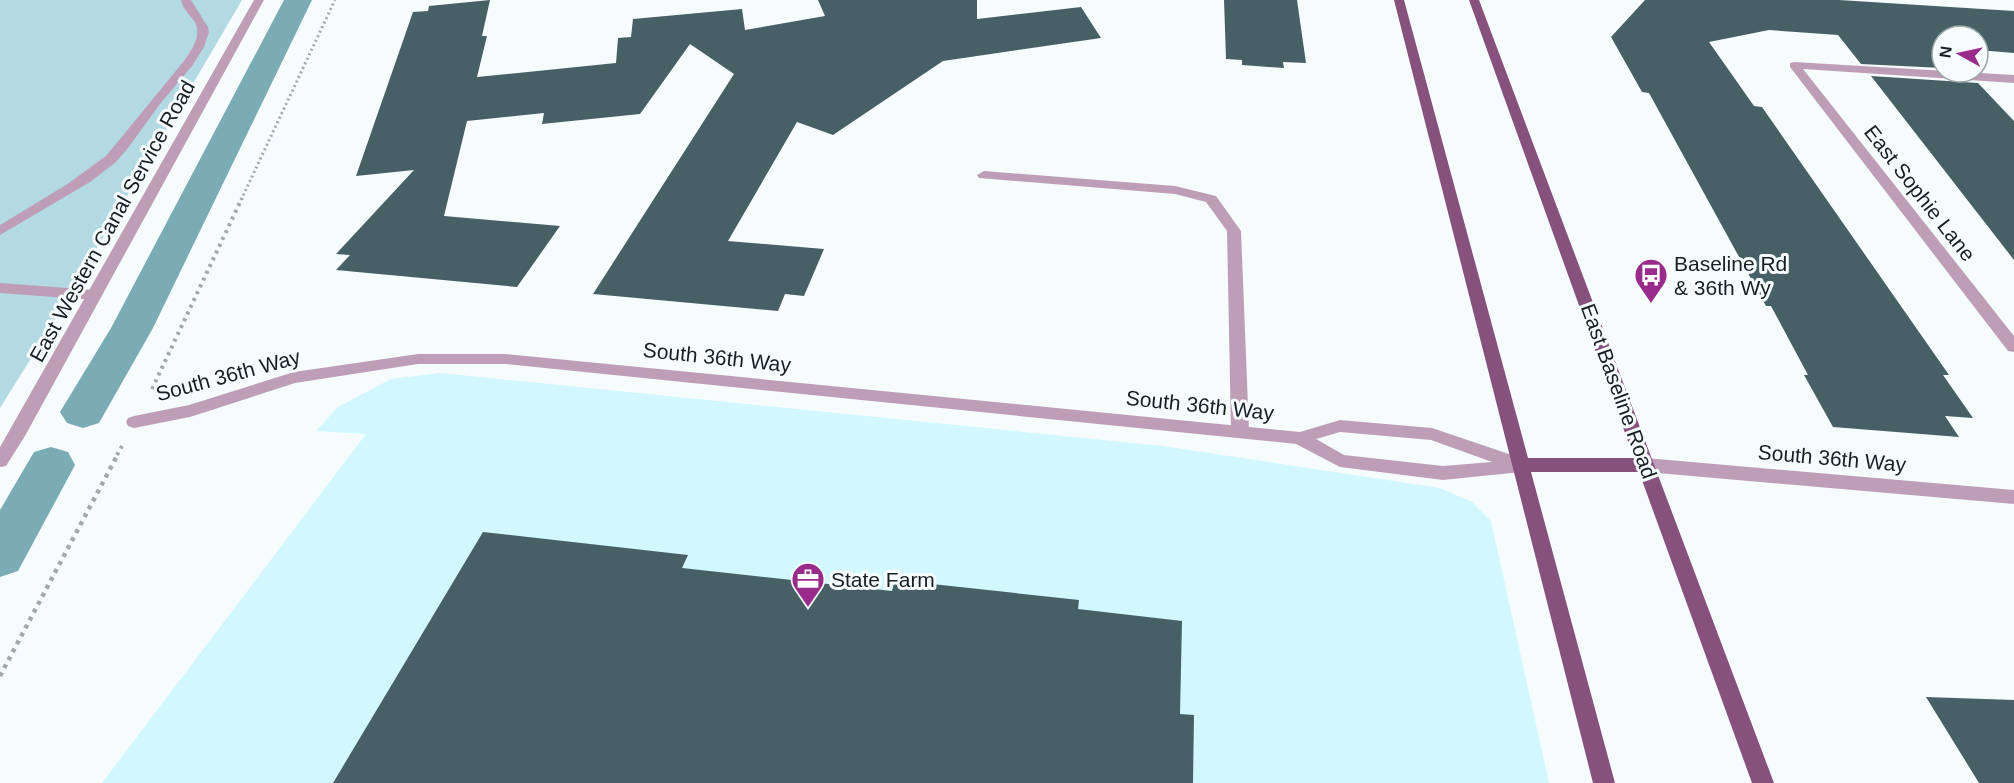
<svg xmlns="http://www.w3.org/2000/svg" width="2014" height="783" viewBox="0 0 2014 783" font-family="Helvetica,sans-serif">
  <rect width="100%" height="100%" fill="#f6fcfd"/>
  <path fill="#d2f7ff" d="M440,373L1163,446L1440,488L1472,502L1491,521L1549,783H102L366,434L316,431L338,407L391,379Z"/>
  <path fill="#b3dae2" d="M0,0H242L50,328L0,408Z"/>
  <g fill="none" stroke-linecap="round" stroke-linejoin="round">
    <path fill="#7babb4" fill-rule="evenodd" d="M284,0H312L153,328L99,423L83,428L67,423L60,412L111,328Z
      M51,447L68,452L75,465L18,571L0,577V510L34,452Z"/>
  </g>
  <path fill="#476065" d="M490,0L482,36H487L477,77L616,63L618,38L631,37L633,19L742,9L745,30L825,16L818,0H977V19L1081,7L1101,38L943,61L833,135L797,122L728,241L824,249L804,296L785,294L778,311L593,294L734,74L690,44L640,114L542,124L544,113L467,121L444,216L560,226L517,287L336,270L350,255L336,254L414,170L356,176L413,12L428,11L429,6Z
    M1224,0H1297L1306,63L1283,62L1284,68L1242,65V60L1226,59Z
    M1645,0H1839L2014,11V53L1978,50V36H1942V68L1861,64L1838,35L1769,30L1709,42L1754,106L1762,107L1949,375H1943L1973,418L1945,416L1959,437L1833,427L1804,375H1808L1771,306H1766L1649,93L1642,92L1611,37Z
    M1871,76L1978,83L2014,121V260Z
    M483,532L688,555L682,568L892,591L895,580L1079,600L1078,609L1182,621L1180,714L1194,715L1193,783H333Z
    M1926,697L2014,700V783H1979Z"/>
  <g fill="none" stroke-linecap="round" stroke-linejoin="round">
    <path stroke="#a2a9ab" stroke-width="3" stroke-dasharray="2 3" stroke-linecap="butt" d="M241,200L335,0"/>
    <path stroke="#a2a9ab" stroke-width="4" stroke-dasharray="3 4.5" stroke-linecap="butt" d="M152,389L242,198
      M117,455L122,446"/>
    <path stroke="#a2a9ab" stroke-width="4.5" stroke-dasharray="4 5" stroke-linecap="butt" d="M0,676L118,454"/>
    <path fill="#be9eb7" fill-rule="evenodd" d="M181,0H191L208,27L209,32L204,47L192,66L160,104L128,148L116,162L90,182L0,235V225L66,185L106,156L184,61C192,50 203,34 194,21C189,14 183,9 181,0Z
      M254,0H264L25,436L6,466L0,467V447Z
      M984,171L1175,186L1216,196L1241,231L1249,431L1246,435L1240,437L1234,435L1231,431L1227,231L1206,202L1175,194L979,178L977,175Z"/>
    <path fill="#be9eb7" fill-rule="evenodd" d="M1794,62L2014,75V83L1803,69L2014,336V352L2008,351L1790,67V63Z
      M0,283L94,290L102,295L94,300L0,293Z
      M418,354H506L1300,432L1340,420L1432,428L1527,460L1530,465L1527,470L1521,472L1443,480L1340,467L1296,444L506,364H418L295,383L190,417L134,428L128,426L126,422L128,418L134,416L189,405L294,372ZM1340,432L1431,440L1492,462L1443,466L1344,455L1316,439Z
      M1646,458L2014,490V504L1646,472L1640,470L1637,465L1640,460Z"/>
    <path fill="#87517e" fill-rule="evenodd" d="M1394,0H1404L1528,458H1634L1469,0H1479L1774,783H1752L1639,472H1531L1615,783H1593Z"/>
  </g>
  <defs>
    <symbol id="bus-pin" viewBox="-11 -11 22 30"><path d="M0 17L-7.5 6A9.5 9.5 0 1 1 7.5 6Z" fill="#992b8b" stroke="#f6fcfd"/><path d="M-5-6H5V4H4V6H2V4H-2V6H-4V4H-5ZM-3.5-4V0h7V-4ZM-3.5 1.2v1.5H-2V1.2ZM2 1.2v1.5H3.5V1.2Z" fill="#fff"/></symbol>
    <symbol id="office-pin" viewBox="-11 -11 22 30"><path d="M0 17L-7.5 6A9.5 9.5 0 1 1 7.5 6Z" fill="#992b8b" stroke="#f6fcfd"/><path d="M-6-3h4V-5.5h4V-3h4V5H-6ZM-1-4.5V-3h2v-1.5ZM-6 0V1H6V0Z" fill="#fff"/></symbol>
  </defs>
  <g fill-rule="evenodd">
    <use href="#bus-pin" x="1632" y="256" width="38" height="52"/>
    <use href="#office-pin" x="789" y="560" width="38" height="52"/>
  </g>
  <g text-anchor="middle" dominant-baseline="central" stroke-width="6" stroke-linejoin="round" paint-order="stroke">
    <g font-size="21" fill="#162023" stroke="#f6fcfd">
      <text transform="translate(1920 193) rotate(52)">East Sophie Lane</text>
      <text transform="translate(112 221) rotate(-61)">East Western Canal Service Road</text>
      <text transform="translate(717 357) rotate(6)">South 36th Way</text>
      <text transform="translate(228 375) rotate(-15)">South 36th Way</text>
      <text transform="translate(1619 391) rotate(70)">East Baseline Road</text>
      <text transform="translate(1200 405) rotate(6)">South 36th Way</text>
      <text transform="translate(1832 458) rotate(5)">South 36th Way</text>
    </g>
    <g font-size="21" fill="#162023" stroke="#f6fcfd" text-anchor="start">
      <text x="1674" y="263">Baseline Rd<tspan x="1674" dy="24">&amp; 36th Wy</tspan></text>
      <text x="831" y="579">State Farm</text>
    </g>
  </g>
  <g transform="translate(1960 54) rotate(278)"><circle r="28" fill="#f6fcfd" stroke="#9ca4a6" stroke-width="1.5"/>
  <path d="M0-4.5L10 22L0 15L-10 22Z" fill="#992b8b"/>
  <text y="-9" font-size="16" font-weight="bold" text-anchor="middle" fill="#162023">N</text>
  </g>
</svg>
